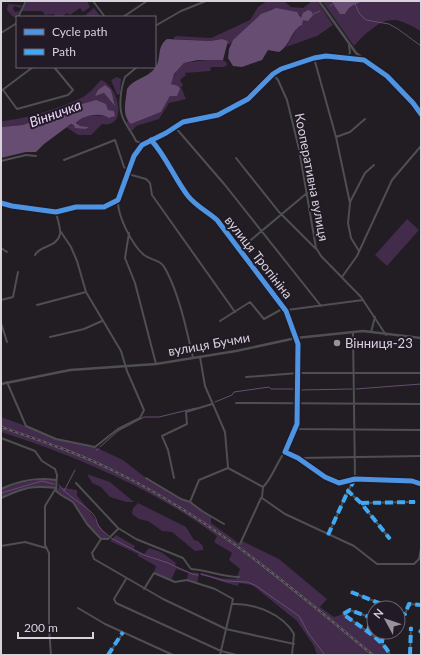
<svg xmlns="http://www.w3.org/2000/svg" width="422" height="656" viewBox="0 0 422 656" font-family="Lato,sans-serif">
  <rect width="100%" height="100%" fill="#211d23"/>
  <path fill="#422b4b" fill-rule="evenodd" d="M28,1H87L90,7L83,12L80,8L70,15L67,13L61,17H56L54,14L45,15L42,11H21Z
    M267,1H284L291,7L303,8L312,1H317L333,25L317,36L286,47L297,28L301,26L300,15L297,13L280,9H272L260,15L230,44H227L228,41L222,39L210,41L174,39V37L177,36L211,38L250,20L258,7Z
    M322,1H331L333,5L347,10L356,3L364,1H421V31C413,27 402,20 394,20C379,19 363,36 354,46Z
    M8,4L22,5L20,8L15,6L13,8L15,12L19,11L16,18L12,16L7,10Z
    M94,8L101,17H83Z
    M214,59L223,60L228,64L224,67H211L210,71L185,73L186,75L180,80L183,85L181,87L186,99L169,103L159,119L136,126L132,131L126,123L128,121L131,124L161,112L170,96L173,85L171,84C172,75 178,70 184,63Z
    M117,77L121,79L120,94L117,95L111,80Z
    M101,80C120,87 128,129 102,124L91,135H78L66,127L73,124L74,125L86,129L89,127L78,126L77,121L88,115L106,116L110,110H108L106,104L93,101L68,108L23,125L1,127V121C23,120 64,107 83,97C90,93 96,85 101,80ZM101,89L111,90L115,105L104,93L98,95V90Z
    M407,219L419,230L387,266L375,255Z
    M1,417L26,426L56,439L95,447L123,460L146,478L181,499L190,502L211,517V523L240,544L242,541L279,559L327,599L320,607L334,617L343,614L382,643L390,655H317L314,646L297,621L256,588L251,585L239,583L238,586C224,583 214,578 200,575L201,573L220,578L236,579L240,569L229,560L232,553L214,542L217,536C154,489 76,456 1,432Z
    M87,474L110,482L134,502H126L110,497L101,487L92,483Z
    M44,479L56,480V488C30,485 24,488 1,498V489L24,482Z
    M59,487L77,490V496C91,510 96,524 109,537L108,538L101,539L87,524L75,505L56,491Z
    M138,503L186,527L194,540L198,541L203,546V550L195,551L172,532L162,531L148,521L139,519L132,514L133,508Z
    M116,535L135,546L134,549L144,554L149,548L161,552L176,563L175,566L190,572L199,573L197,584L187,580L188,573L176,569L171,580L154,573L156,566L138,556V554L110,541Z"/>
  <path fill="#674d72" d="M331,1H364C357,3 348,6 345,14H340Z
    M276,8L297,12L301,18L303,13L308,10L311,11L313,15L308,21L303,20L302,25C291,30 290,46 279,52L268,50L262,60L242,67L233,66L228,58L229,49L233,40L261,14Z
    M167,39L210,41L222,39L228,41L223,60H198L184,63L174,74L171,84L178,86L180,89L177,96H170L161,112L131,124C121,115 126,101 127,89C134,78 148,78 155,68C162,59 156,47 167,39Z
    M105,85L111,90L115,106L104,93L95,96L98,90Z
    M96,100L106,104L108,110L114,111L115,116L109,118C100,112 83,115 76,123L80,126L89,127L86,129L75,128L74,125L71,124L44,144L36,152H26L1,158V127L23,125L68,108Z"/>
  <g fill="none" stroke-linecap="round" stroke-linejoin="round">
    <path stroke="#674d72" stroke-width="1" d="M354,1L359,13L366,20L389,24L398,29L421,46
      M330,6L333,4
      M313,14L320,11
      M356,389L421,384
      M300,390L352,389
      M215,402L232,395L234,392L269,387L271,389H296
      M100,447L118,431L144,417H159L196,408
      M96,450L99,449
      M59,485C66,495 82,503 92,513C96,517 96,520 98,525C100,529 105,533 109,536
      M64,491L75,470
      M1,493L42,481L54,484
      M111,538L144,555L168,563L192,574L198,575
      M201,574L225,581L247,582L255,585L299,616L309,634L325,655"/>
    <path stroke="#4f4e50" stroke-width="2" d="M93,1L105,17
      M18,17L26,1
      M123,17L147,1
      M155,26L181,11L206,1
      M1,33L17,23
      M314,58L336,137L350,203L348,223L351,238L359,251
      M346,58L350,53L349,45
      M137,67L125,77C121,87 118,107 123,118C126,126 132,132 136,141L143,144
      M273,74L278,80L287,100L299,149L316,248L321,256L361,297L386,335
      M3,90L17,109L68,95L73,90L54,67
      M1,91L33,67
      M175,127L225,185L321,306
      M336,137L350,132L365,119
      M151,140C166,156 174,178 188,196C197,207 207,211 217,220L286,311L298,344L297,424L285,452L298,458L325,477L339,483L355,479L412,481L421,484
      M236,158L279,212L315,248
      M64,160L115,140L124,167L129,171
      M1,161L26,155L36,156
      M128,174L146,179L150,183L152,195L235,312
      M118,200C117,215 132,245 144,255C152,261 161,259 166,270C180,297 186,328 193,358
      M350,202L365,173L374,165
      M1,203L12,206L56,212L76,207H104L118,200L138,148L166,133L179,123L218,115L248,99L273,74L291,65L326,56L364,60
      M129,233L125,258L135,283L156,364
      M1,248L7,252
      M239,250L307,193
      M35,255C40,245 57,248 60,234C61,228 57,218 56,212
      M342,277L357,256L392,180L421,146
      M1,300L13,297L18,272
      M37,305L86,292
      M287,310L363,300
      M220,321L250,302L264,319L284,308
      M1,323L7,342
      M353,332L355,479L348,491L361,503L390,539
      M371,332L375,317
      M50,337L84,329L102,321
      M200,357L205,386L225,432L228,467
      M246,377L298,373H421
      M7,382L26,426L56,439L95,447L118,429L140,418L144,410L127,371L121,351L86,292L77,261L71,247L61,232
      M236,403L421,404
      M296,429L421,430
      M1,438L35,451L42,461L55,469L57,475L56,491L61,495L73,502L87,524L101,539H108L118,529
      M300,458L421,456
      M146,478L181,499L190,502L199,480L228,468L263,487L262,498L285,514L354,546L377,564H414L419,559L421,549
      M174,478L168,450L162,436L187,424L186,412L212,404
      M76,483L118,528L136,539L183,558L191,569C208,570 222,577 239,577
      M263,487C273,477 276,463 285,452
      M1,489C18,481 38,477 56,480
      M1,498C24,488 30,485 56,488
      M190,502L202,511L224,524
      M361,503L415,502
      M328,535L348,491
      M101,539L92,553L94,559L163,599L226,629L294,644
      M240,544L261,498
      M1,546L25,542L46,548
      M126,579L114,599L116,603L221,651L237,655
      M144,589L154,573L175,582L187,580L215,589L233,599L220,655
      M351,592L384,605L385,608
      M232,604C254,603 283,614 294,634L292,655
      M78,608L105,624L173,655
      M398,614H405L409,604L421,605
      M368,633L370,620L369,617L350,610L343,614C356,624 384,640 390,655
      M420,633L421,630
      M382,643L383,632
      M51,655L49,629V553L45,545V506L56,488
      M108,655L123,633
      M410,655L411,627"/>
    <path stroke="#4f4e50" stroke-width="2.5" d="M319,1L356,53L387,76L413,103L421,114
      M1,384L70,370L156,364L236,351L296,338L363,331L421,338"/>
    <defs>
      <path id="rail" d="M1,427C39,440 78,453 114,471C213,519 289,586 373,655"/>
    </defs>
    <use href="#rail" stroke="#5e5c5f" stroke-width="2.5"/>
    <use href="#rail" stroke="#221a26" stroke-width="1" stroke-dasharray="3" stroke-linecap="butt"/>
    <path stroke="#3fa9f5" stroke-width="4" stroke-dasharray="8 4" stroke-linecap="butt" d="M355,479L348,491L361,503L390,539
      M361,503L415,502
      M328,535L348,491
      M351,592L384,605L385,608
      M398,614H405L409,604L421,605
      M368,633L370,620L369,617L350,610L343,614C356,624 384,640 390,655
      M420,633L421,630
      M382,643L383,632
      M108,655L123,632
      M410,655L411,627"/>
    <defs>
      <path id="cycleway" d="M151,140C166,156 174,178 188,196C197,207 207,211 217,220L286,311L298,344L297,424L285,452L298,458L325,477L339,483L355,479L412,481L421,484
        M1,203L12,206L56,212L76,207H104L118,200L134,156L142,145L166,133L183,122L218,115L248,99L273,74L281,69L314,58L326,56L364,60L387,76L413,103L421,114"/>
    </defs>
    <use href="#cycleway" stroke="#221a26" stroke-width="8"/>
    <use href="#cycleway" stroke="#4d94e3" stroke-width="5"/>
  </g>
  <circle fill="#98939b" stroke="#221a26" stroke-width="1.5" cx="337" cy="343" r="4"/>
  <g text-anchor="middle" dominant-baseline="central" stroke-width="4" stroke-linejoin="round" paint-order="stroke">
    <g font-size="13" fill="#d8d3db" stroke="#221a26">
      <text transform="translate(312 177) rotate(79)">Кооперативна вулиця</text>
      <text transform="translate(259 257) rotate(52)">вулиця Тропініна</text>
      <text transform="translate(209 344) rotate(-10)">вулиця Бучми</text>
    </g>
    <g font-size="13" fill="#d8d3db" stroke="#221a26" text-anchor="start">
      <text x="345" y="343">Вінниця-23</text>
    </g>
    <g font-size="14" font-style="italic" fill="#efd4fc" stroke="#221a26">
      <text transform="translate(55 113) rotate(-20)">Вінничка</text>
    </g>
  </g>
  <rect width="422" height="656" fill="none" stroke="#d8d3db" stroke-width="4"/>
  <rect x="16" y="16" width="140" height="52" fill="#221a26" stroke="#6b646e"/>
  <rect x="24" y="29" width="20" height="6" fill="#4d94e3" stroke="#6b646e"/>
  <text x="52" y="36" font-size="12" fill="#d8d3db">Cycle path</text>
  <rect x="24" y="49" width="20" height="6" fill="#3fa9f5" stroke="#6b646e"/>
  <text x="52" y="56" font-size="12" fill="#d8d3db">Path</text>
  <g transform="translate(386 620) rotate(310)"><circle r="19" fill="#221a26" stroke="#6b646e"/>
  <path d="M0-3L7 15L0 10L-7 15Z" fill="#98939b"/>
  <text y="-6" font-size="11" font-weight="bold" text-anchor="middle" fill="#d8d3db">N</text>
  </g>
  <path d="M18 632v6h75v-6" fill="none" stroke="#d8d3db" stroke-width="2"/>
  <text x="24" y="632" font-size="12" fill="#d8d3db" stroke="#221a26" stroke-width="3" paint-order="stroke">200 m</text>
</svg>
